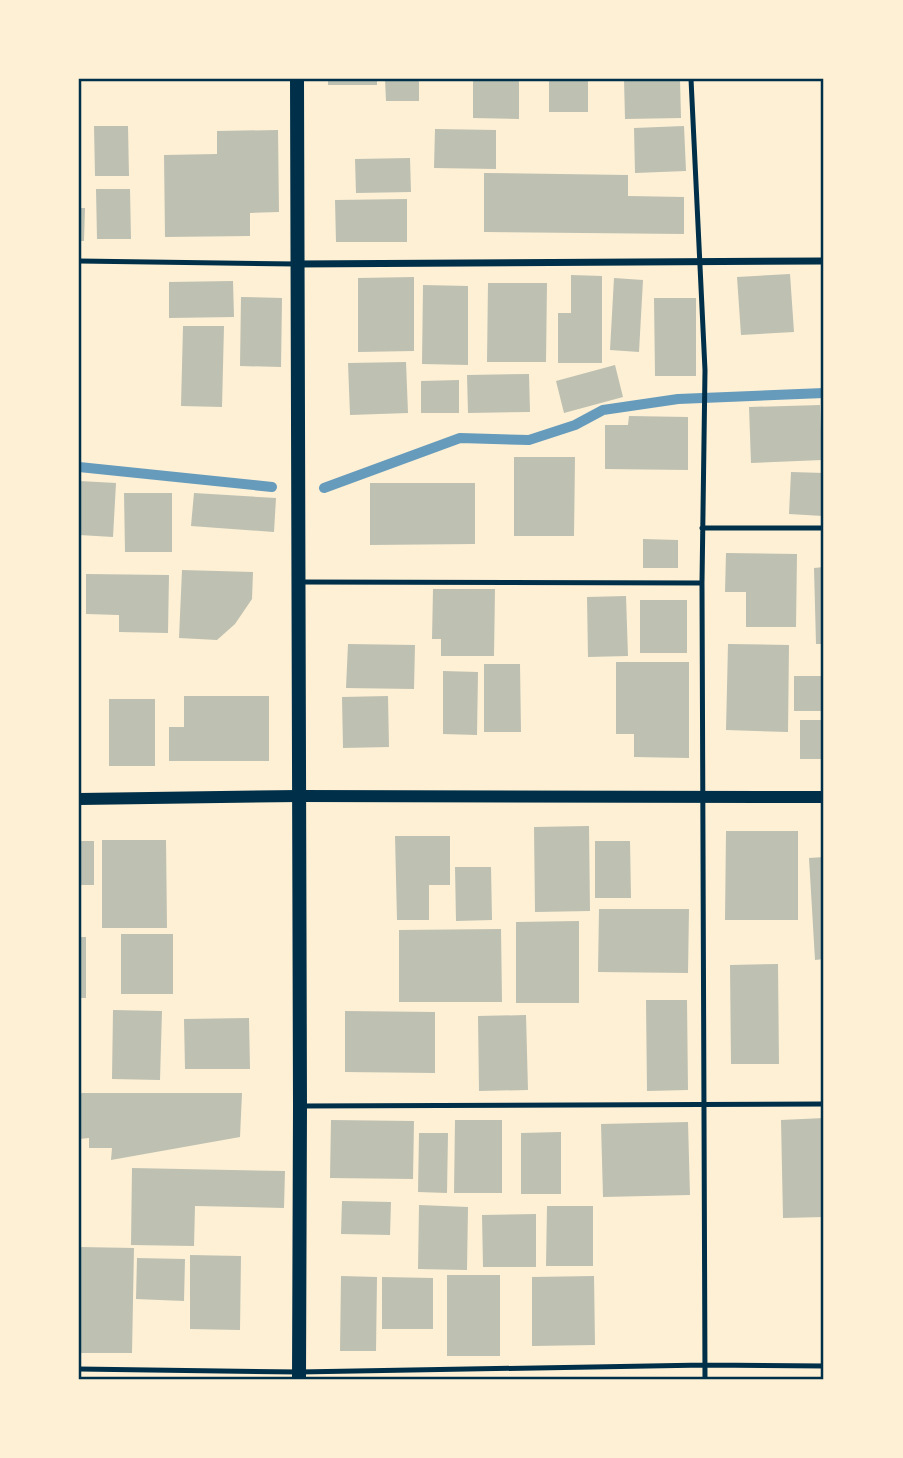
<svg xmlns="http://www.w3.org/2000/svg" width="903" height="1458" viewBox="0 0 903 1458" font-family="'Varela Round',sans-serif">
  <rect width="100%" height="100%" fill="#fdf0d5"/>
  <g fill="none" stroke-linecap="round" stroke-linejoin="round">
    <path stroke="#669bbc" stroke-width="10" d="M79,467L272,487
      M324,488L460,438L529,440L575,425L603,410L678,399L824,393"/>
  </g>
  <path fill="#bec0b2" d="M328,79H377V85H328Z
    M385,79H419V101H386Z
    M549,79H588V112H549Z
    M624,79H680L681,118L625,119Z
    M473,80H519V119L473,118Z
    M94,126H128L129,176H95Z
    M684,126L686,171L635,173L634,128Z
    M435,129L496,130V169L434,168Z
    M278,130L279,212L250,213V236L165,237L164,155L217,154V131Z
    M410,158L411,192L356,193L355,159Z
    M79,166H81V193H79Z
    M484,173L628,175V196L684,197V234L484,232Z
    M96,189H130L131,239H97Z
    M407,199V242H336L335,200Z
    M79,208H85L84,241H79Z
    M790,274L794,332L741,335L737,277Z
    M571,275L602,276V363H558V313H571Z
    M414,277V351L358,352V278Z
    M614,278L643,280L639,352L610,350Z
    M233,281L234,317L169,318V282Z
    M488,283H547L546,362H487Z
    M423,285L468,286V365L422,364Z
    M241,297L282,298L281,367L240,366Z
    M654,298H696V376H655Z
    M183,326H224L222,407L181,406Z
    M406,362L408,413L350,415L348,363Z
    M615,365L623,397L564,413L556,381Z
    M529,374L530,412L468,413L467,375Z
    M459,380V413H421V381Z
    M820,405L822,460L751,463L749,407Z
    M629,416L688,417V470L605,469V425H628Z
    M514,457H575L574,536H514Z
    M791,472L824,473L823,516L789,514Z
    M79,481L116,483L113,537L79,535Z
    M370,483H475V544L370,545Z
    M124,493H172V552H125Z
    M194,493L276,498L274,532L191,526Z
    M643,539L678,540V568H643Z
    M726,553L797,554L796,627H746V592H725Z
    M824,567V644H816L814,568Z
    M182,570L253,572L252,599L235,624L217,640L179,638Z
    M86,574L169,575L168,633L119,632V615L86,614Z
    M433,589H495L494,656H441V639H432Z
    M626,596L628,656L588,657L587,597Z
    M640,600H687V653H640Z
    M348,644L415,645L414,689L346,688Z
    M728,644L789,645L788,732L726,730Z
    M616,662H689V758L634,757V734H616Z
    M484,664H520L521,732H484Z
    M443,671L478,672L477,735L443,734Z
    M794,676H824V711H794Z
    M184,696H269V761H169V727H184Z
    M388,696L389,747L343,748L342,697Z
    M109,699H155V766H109Z
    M800,720H824V759H800Z
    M589,826L590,911L535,912L534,827Z
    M726,831H798V920H725Z
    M395,836H450V885H429V920H397Z
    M102,840H166L167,928H102Z
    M79,841H94V885H79Z
    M595,841H630L631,898H595Z
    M824,857V959L815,960L809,858Z
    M455,867H491L492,920L456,921Z
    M599,909H689L688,973L598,972Z
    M579,921V1003H516V922Z
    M501,929L502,1002H399V930Z
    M121,934H173V994H121Z
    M79,937H86V998H79Z
    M778,964L779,1064H731L730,965Z
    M646,1000H687L688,1090L647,1091Z
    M113,1010L162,1011L160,1080L112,1079Z
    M345,1011L435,1012V1073L345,1072Z
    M526,1015L528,1090L479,1091L478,1016Z
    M249,1018L250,1069H185L184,1019Z
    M79,1093H242L240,1137L111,1160L112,1148H89V1138L79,1139Z
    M824,1118V1217L783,1218L781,1120Z
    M331,1120L414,1121L413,1179L330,1178Z
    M455,1120H502V1193H454Z
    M688,1122L690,1195L603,1197L601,1124Z
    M561,1132V1194H521V1133Z
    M419,1133H448L447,1193L418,1192Z
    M132,1168L285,1171L284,1208L195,1206L194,1246L131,1245Z
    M342,1201L391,1202L390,1235L341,1234Z
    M419,1205L468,1207L467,1270L418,1269Z
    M547,1206H593V1266H546Z
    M536,1214V1267H483L482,1215Z
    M80,1247L134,1248L132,1353H79Z
    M190,1255L241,1256L240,1330L190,1329Z
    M137,1258L185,1259L184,1301L136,1299Z
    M447,1275H500V1356H447Z
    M341,1276L377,1277L376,1351H340Z
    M594,1276L595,1345L532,1346V1277Z
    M382,1277L433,1278V1329H382Z"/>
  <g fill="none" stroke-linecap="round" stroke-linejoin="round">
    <path stroke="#003049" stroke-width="5" d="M691,79L705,370L702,583L705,1379
      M79,261L296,264
      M702,528H824
      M299,582L702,583
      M302,1106L824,1104
      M79,1369L299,1372L705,1365L824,1366"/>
    <path stroke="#003049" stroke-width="7" d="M296,264L824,261"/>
    <path stroke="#003049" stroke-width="12" d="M79,799L299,796L824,797"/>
    <path stroke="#003049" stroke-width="14" d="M297,79L300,1106L299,1379"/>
  </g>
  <rect width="903" height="1458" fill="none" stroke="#fdf0d5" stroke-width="161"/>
  <rect x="80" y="80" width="742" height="1298" fill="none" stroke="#003049" stroke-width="2.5"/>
</svg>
